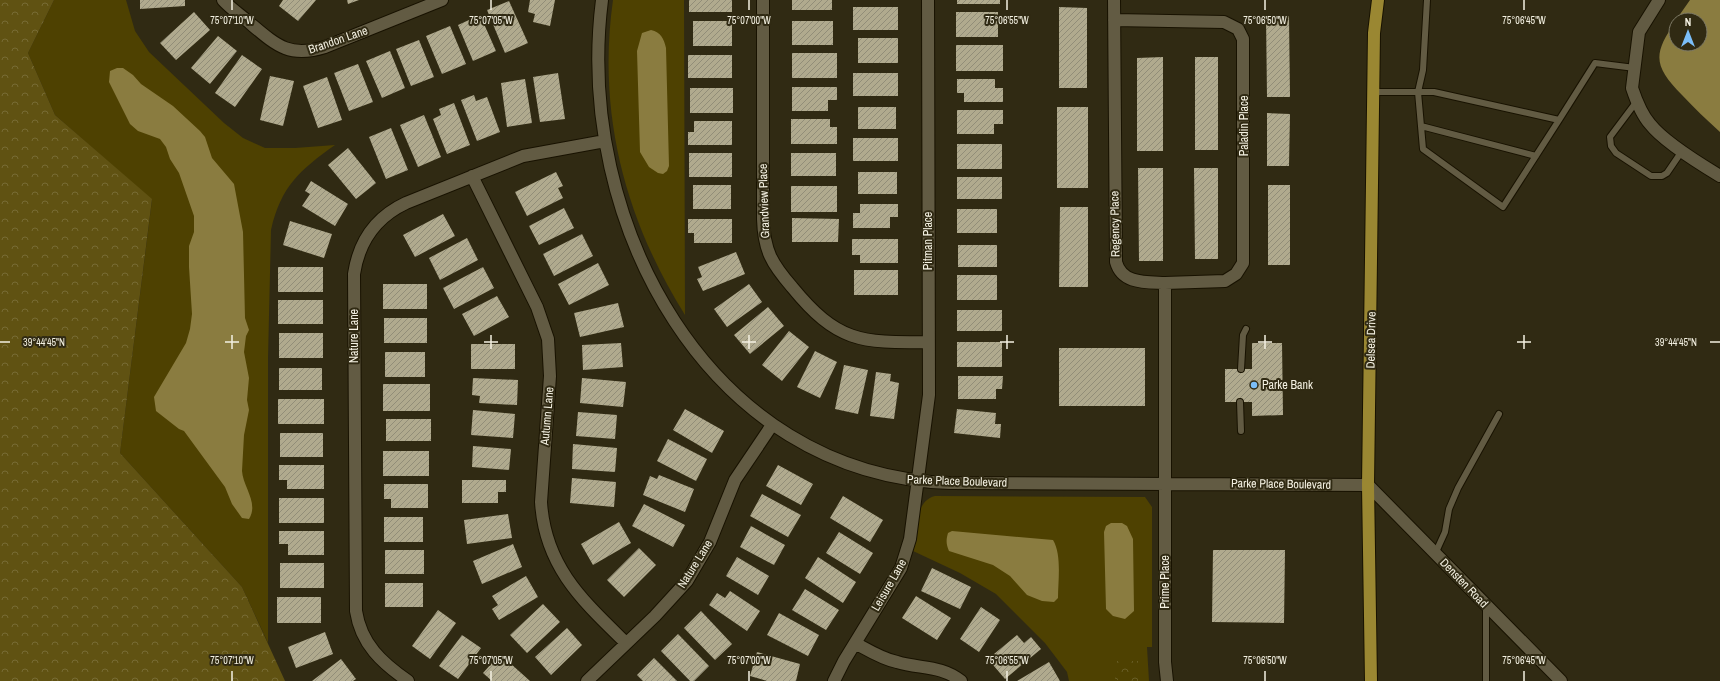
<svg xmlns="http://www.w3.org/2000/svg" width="1720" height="681" viewBox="0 0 1720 681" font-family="'Archivo Narrow',sans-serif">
  <defs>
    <pattern id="forest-crowns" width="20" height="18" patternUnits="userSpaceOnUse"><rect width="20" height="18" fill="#605212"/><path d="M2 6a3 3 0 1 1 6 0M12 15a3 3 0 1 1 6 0" fill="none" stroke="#776b34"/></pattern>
    <pattern id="park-crowns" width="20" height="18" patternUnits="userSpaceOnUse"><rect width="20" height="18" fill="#4e4101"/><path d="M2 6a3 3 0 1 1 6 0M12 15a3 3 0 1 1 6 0" fill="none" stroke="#685d26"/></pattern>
    <pattern id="building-hatch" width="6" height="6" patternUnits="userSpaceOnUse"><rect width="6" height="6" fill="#b0aa8e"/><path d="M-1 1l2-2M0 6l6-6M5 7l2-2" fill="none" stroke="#918d78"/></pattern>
  </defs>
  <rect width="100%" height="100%" fill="#302a13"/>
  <path fill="#4e4101" d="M54,0H126L135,31L149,52L224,123L243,138L265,148H295L335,145C300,170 281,186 271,230L268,359V643L242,587L120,453L152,200L55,115L28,53Z
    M613,0H684L685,315C625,219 597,113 613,0Z
    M935,496L1145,497L1152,507V647H1147L1149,681H1069L1067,672L1045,643L996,594L960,573L913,551C916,533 914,501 935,496Z"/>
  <path fill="url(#forest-crowns)" d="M0,0H54L28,53L55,115L152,199L120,453L242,587L285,681H0Z"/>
  <path fill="url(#park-crowns)" d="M1115,661H1138V681L1115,680Z"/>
  <path fill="#8a7c40" d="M1690,0H1720V132C1707,120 1694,108 1682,95C1654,66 1652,55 1676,21V44H1700V20H1676Z
    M651,30C661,32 664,39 666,48L669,166L667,171L663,174L658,173L649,167L640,152L637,51L642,33Z
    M117,68H123L133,75L141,84L173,106L200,131L205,137L212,158L234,184L243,232L245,318L249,330L246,336L244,352L249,378L247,400L249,410L244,435L242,471C243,487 259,503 249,519L242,518L232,504L225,487L184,431L179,429L156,411L154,397L186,343L190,329L192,314L189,267V246L194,232V216L179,173L170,159L166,147L160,139L138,131L130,124L109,82L110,71Z
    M1111,523H1122L1127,526L1133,539L1134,611L1125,619L1113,616L1106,609L1104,532L1106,526Z
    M952,531L1053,540C1062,555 1058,581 1058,598L1054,602L1042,601L1027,595L1010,576L993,565L949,551C946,544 946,540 948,533Z"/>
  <path fill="url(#building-hatch)" d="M140,0H185V6L140,9Z
    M283,0H316L298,21L279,6Z
    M347,0H359L348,4Z
    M530,0H555L550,26L533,22L535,14L528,12Z
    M689,0H732V12H689Z
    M792,0H832V10H792Z
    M957,0H1000V4H957Z
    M509,1L528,43L505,53L487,10Z
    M853,7H898V30H853Z
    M1059,7L1087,8V88H1059Z
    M194,12L210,30L176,60L160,43Z
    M956,12H998V37H956Z
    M480,15L496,51L473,61L458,25Z
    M1266,16H1289L1290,97H1267Z
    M693,21H732V46H693Z
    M792,21H833V45H792Z
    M450,26L466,64L442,74L426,36Z
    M218,36L237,51L210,84L191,68Z
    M858,38H898V63H858Z
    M419,40L434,77L411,86L396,49Z
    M956,45H1003V71H956Z
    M390,51L405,88L382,98L366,61Z
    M792,53H837V78H792Z
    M242,55L262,69L235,107L215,93Z
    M688,55H732V78H688Z
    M1163,57V151H1137V58Z
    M1195,57H1218V150H1195Z
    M358,64L373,102L349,111L334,73Z
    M558,73L565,119L540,122L533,77Z
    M853,73H898V96H853Z
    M270,76L294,81L283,126L260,120Z
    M327,77L342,120L318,128L303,86Z
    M525,79L532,123L507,127L501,83Z
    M957,79H995V88H1003V102H964V93H957Z
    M792,87H837V100H828V111H792Z
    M690,88H733V113H690Z
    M474,95L476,101L487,97L500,132L477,141L461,100Z
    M454,103L470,145L447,154L433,119L441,115L439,109Z
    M858,107H896V129H858Z
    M1057,107H1088V188H1057Z
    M957,110H1003V124H994V134H957Z
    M1267,113L1290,114L1289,166H1267Z
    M424,115L441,157L418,167L400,125Z
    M791,119H830V127H837V144H791Z
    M694,121H732V145H688V132H694Z
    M391,128L408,170L386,179L369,137Z
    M853,138H898V161H853Z
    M957,144H1002V169H957Z
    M348,148L376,183L356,199L328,165Z
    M689,153H732V177H689Z
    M791,153H836V176H791Z
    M1138,168H1163V261H1139Z
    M1194,168H1218V259H1195Z
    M556,172L563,186L558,188L563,198L527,216L515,192Z
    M858,172H897V194H858Z
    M957,177H1002V199H957Z
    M311,181L348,204L335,226L302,206L310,194L305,191Z
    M693,185H731V209H693Z
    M1268,185H1290V265H1268Z
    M791,186H837V212H791Z
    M860,204H898V217H890V228H853V213H860Z
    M1060,207H1088V287H1059Z
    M564,208L574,228L539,245L529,226Z
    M957,209H997V233H957Z
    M443,214L455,236L415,257L403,235Z
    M792,218L839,219L838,242H792Z
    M688,219H732V243H694V233H688Z
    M290,221L332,234L324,258L283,245Z
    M582,234L593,256L554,276L543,254Z
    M467,238L478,260L440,280L429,258Z
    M852,239H898V263H860V255H852Z
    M958,245H997V267H958Z
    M736,252L745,274L703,291L697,279L702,277L698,267Z
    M598,263L609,285L569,305L558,284Z
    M278,267H323V292H278Z
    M483,267L494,288L454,309L443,288Z
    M854,270H898V295H854Z
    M957,275H997V300H957Z
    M383,284H427V309H383Z
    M749,284L762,302L727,327L714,309Z
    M497,296L509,317L474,336L462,314Z
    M278,300H323V324H278Z
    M618,303L624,327L580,337L574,313Z
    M768,307L784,326L750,354L734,335Z
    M957,310H1002V331H957Z
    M384,318H427V343H384Z
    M789,331L809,347L782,381L762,365Z
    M279,333H323V358H279Z
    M957,342H1002V367H957Z
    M621,343L623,367L583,370L582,345Z
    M1252,343H1282L1283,415L1252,416V402H1225V369H1252Z
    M471,344H515V369H471Z
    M1059,348H1145V406H1059Z
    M815,351L837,362L820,398L797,387Z
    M385,352H425V377H385Z
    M844,365L868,370L858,414L835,409Z
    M279,368H322V390H279Z
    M876,372L891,374L890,381L899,383L894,419L870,416Z
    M958,376H1003L1002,389H996V399H958Z
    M473,378L518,380L517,405L479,403L480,396L472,395Z
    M582,378L626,382L623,407L580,403Z
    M383,384H430V411H383Z
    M278,399H324V424H278Z
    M685,409L724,431L712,453L673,430Z
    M957,409L996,413L995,424H1001L1000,438L954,433Z
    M473,410L515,414L513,438L471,435Z
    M578,412L617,415L615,439L576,436Z
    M386,419H431V441H386Z
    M280,433H323V457H280Z
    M668,439L707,459L696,481L657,461Z
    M573,444L617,448L615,472L572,469Z
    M473,446L511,449L509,470L472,467Z
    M383,451H429V476H383Z
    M279,465H324V489H287V480H279Z
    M778,465L813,484L801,505L766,486Z
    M659,475L694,489L685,512L643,495L650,476L657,479Z
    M572,478L616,482L614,507L570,503Z
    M462,480H506V492H498V503H462Z
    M384,484H428V508H391V499H384Z
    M762,494L801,515L788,537L750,516Z
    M843,496L883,520L870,542L830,518Z
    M279,498H324V523H279Z
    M644,504L685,525L673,547L632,526Z
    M508,514L512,538L467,544L464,520Z
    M384,517H423V542H384Z
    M619,522L631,543L593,565L581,544Z
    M751,526L785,545L774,565L740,547Z
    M279,531H324V555H288V544H279Z
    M839,532L873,553L860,574L826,553Z
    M513,544L522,567L482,584L473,561Z
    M639,548L656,565L624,597L607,580Z
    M385,550H424V574H385Z
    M1213,550H1285L1284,623L1212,622Z
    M737,557L769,576L758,595L726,576Z
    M818,557L856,582L843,603L805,578Z
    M280,563H324V588H280Z
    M932,568L971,587L960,609L921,591Z
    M526,576L538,597L499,620L492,609L498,605L492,596Z
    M385,583H423V607H385Z
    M805,589L839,610L826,630L792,610Z
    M730,591L760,611L747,631L709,605L717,593L725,598Z
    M916,596L951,618L937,640L902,618Z
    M277,597H321V623H277Z
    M543,604L560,622L527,653L510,635Z
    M981,607L1000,620L979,652L960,639Z
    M438,610L456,623L430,659L412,646Z
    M701,611L732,644L715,660L684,628Z
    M779,613L819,635L808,656L767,635Z
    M567,628L582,645L551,675L535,657Z
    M325,632L333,654L296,668L288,647Z
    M678,634L709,666L694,681H690L661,651Z
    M462,635L481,648L458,679L439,666Z
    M1017,635L1024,643L1031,637L1041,649L1005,679L988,659Z
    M757,652L800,664L796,681H767L750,676Z
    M500,654L530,681H492L483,673Z
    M654,658L677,681H643L637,675Z
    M341,659L356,679L353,681H312Z
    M1049,662L1060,681H1017Z"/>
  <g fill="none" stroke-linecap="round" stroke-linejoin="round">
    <defs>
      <path id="service" d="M1374,92H1434L1559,120L1503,207L1423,149L1418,92L1423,70L1427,0
        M1637,101L1610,137L1611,146L1616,153L1651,176H1662L1667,173L1682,151
        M1559,120L1595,63L1635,68
        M1421,126L1536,156
        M1241,369L1243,335L1246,329
        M1240,402L1241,431
        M1435,554L1445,532L1449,509L1458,488L1499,414
        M1486,681V607"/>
      <path id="minor" d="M223,0C231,9 242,16 251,24C277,46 290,58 325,47L442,0
        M602,0C574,220 707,475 950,483L1368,485L1561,681
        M763,0V219C764,251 772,264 792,287C837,342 860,343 928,342
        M1114,0L1116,262C1122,284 1145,282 1165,283V662L1167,681
        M1659,0L1639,32L1632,88C1636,100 1641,114 1650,124C1664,142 1700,164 1720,176
        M1114,20L1224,22L1238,29L1243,39V263L1236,274L1225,281L1165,283
        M472,176L537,307L548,339L550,376L541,502C545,567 583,601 626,643
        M855,643C868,650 882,659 897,662C920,669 941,665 961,681
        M408,681C382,663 361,644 356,611L354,274C359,241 376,217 406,203L523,156L605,141
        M587,681L655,616L687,581L710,542L735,480L772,425
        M834,681L844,661L901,568L910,539L929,395L928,0"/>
      <path id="primary" d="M1371,681L1368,485L1374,33L1378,0"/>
    </defs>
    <use href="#service" stroke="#181200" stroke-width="8"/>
    <use href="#minor" stroke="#181200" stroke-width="14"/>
    <use href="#primary" stroke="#181200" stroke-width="14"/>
    <use href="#service" stroke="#625b43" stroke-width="6"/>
    <use href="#minor" stroke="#625b43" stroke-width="12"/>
    <use href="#primary" stroke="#9a8732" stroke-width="12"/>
  </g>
  <path fill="none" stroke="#f4f1e2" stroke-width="1.5" d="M232,0V10M491,0V10M749,0V10M1007,0V10M1265,0V10M1524,0V10M232,335V349M491,335V349M749,335V349M1007,335V349M1265,335V349M1524,335V349M0,342H10M225,342H239M484,342H498M742,342H756M1000,342H1014M1258,342H1272M1517,342H1531M1710,342H1720M232,671V681M491,671V681M749,671V681M1007,671V681M1265,671V681M1524,671V681"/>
  <circle fill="#7bbef8" stroke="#302a13" stroke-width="1.5" cx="1254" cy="385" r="4"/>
  <g text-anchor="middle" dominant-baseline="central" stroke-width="4" stroke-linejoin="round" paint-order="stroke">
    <g font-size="12" fill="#f4f1e2" stroke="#302a13">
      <text transform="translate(338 40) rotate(-19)">Brandon Lane</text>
      <text transform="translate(1244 126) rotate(-90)">Paladin Place</text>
      <text transform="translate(764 201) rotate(-92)">Grandview Place</text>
      <text transform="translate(1115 224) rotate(-91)">Regency Place</text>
      <text transform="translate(928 241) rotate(-90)">Pitman Place</text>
      <text transform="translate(354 336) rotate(-90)">Nature Lane</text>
      <text transform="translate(1371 340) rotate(-89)">Delsea Drive</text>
      <text transform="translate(547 416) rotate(-85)">Autumn Lane</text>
      <text transform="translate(957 481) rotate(2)">Parke Place Boulevard</text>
      <text transform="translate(1281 484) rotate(1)">Parke Place Boulevard</text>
      <text transform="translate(695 564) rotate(-58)">Nature Lane</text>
      <text transform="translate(1165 582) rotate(-90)">Prime Place</text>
      <text transform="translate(1464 583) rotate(46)">Densten Road</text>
      <text transform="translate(889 585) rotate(-60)">Leisure Lane</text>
    </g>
    <g font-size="12" fill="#f4f1e2" stroke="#302a13" text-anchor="start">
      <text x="1262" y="385">Parke Bank</text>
    </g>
  </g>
  <g font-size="10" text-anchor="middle" fill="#f4f1e2" stroke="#302a13" stroke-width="4" stroke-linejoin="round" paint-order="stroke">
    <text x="232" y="24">75°07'10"W</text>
    <text x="491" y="24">75°07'05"W</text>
    <text x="749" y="24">75°07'00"W</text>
    <text x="1007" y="24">75°06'55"W</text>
    <text x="1265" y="24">75°06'50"W</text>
    <text x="1524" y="24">75°06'45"W</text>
    <text x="44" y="346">39°44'45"N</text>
    <text x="1676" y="346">39°44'45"N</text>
    <text x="232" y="664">75°07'10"W</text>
    <text x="491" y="664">75°07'05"W</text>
    <text x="749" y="664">75°07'00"W</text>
    <text x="1007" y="664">75°06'55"W</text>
    <text x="1265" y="664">75°06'50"W</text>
    <text x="1524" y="664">75°06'45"W</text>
  </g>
  <g transform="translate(1688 32)"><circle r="19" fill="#302a13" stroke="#7e7a66"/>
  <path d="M0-3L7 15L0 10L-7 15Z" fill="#7bbef8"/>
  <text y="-6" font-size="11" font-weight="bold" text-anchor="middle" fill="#f4f1e2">N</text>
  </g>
</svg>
